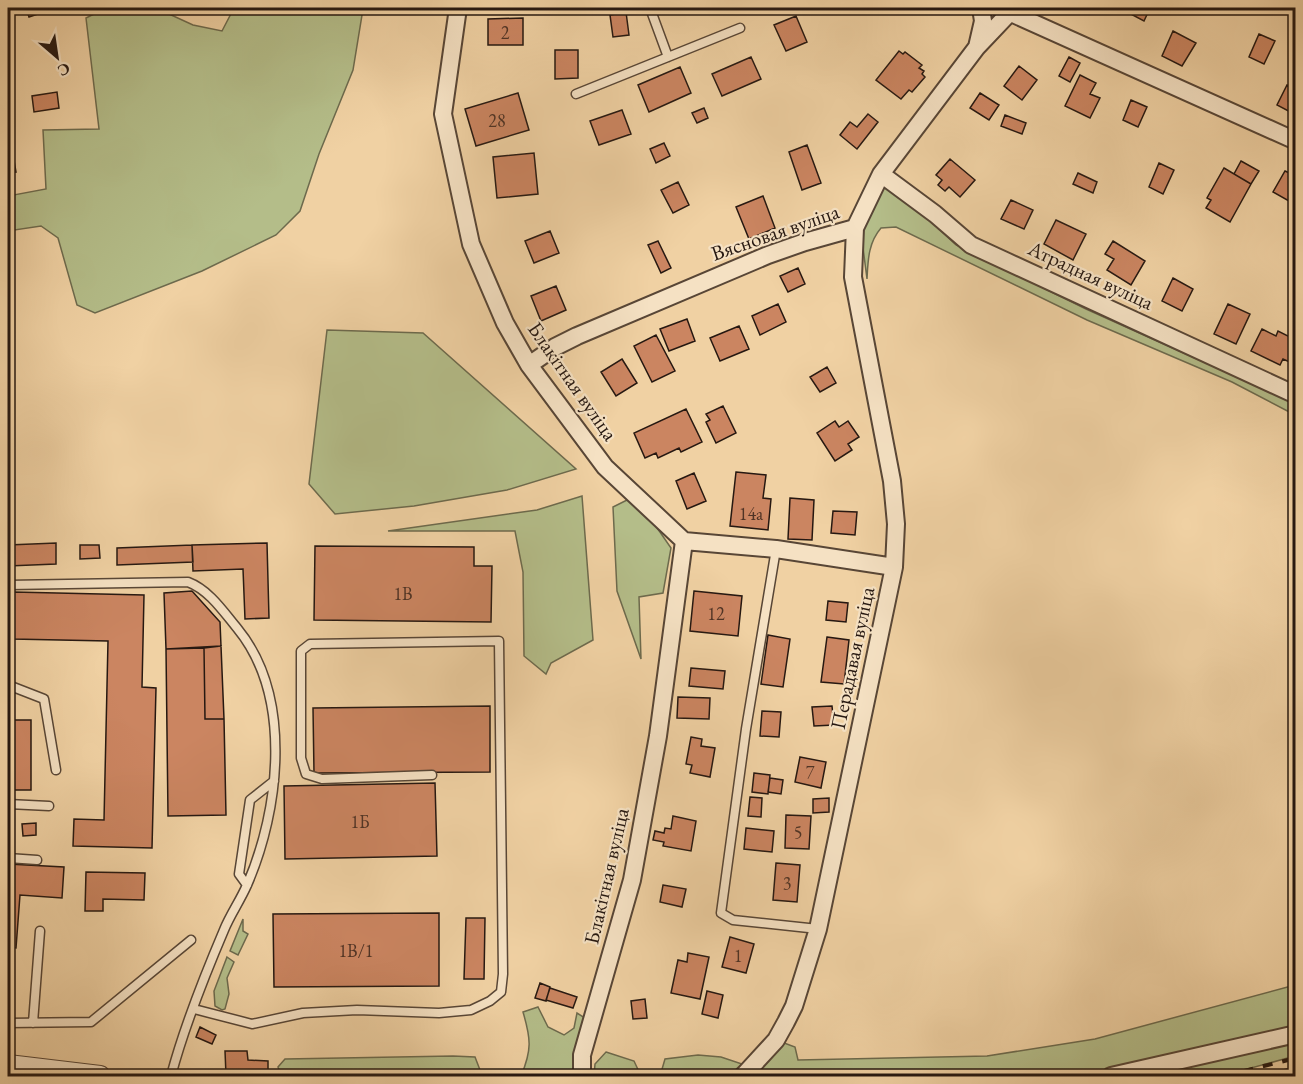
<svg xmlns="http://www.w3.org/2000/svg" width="1303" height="1084" viewBox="0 0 1303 1084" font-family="'EB Garamond',serif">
  <rect width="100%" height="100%" fill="#f0d1a3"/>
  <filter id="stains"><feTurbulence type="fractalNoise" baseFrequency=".00333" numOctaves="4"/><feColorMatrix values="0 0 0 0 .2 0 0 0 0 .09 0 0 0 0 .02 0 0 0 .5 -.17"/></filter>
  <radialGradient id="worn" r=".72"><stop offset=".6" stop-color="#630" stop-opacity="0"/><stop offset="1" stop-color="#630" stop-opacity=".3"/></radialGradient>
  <path fill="#b4bd89" stroke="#6d6a4d" stroke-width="1.5" d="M106,8H156L193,25L222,31L234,8H351L362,15L353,70L319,154L300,211L276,235L202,271L95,313L77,305L58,238L41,226L8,231V196L46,189L43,130L99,129L86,18Z
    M883,187L895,188L956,245L1086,309L1295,403V415L1232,382L1087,320L896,227L881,228C868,243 868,261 867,279L861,232Z
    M327,330L423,333L576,469L507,490L414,506L335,514L309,484Z
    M582,496L593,640L551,663L546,674L524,656L523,572L515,531H388L537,510Z
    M635,496L671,548L663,593L639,597L641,659L617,591L613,507Z
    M243,919V931L248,934L238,955L230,951Z
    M227,957L234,962L227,978L229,994L225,1009L222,1010L215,1006L214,991Z
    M1295,985V1056L1222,1076H743L776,1040L795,1047L798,1060L987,1056L1095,1039Z
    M538,1007L548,1027L564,1035L574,1028L577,1013L588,1020L574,1076H521C532,1050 531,1039 523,1012Z
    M606,1052L634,1061L641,1076H594L595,1064Z
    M698,1055L721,1057L742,1064L728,1076H660L665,1059Z
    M453,1056L475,1057L480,1070L478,1076H281L278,1067L285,1059Z"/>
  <path fill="#cb8561" stroke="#261811" stroke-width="1.5" d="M26,8H43L44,12L29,17Z
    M1127,8H1150L1144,21L1125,11Z
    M626,12L629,35L613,37L610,15Z
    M796,16L807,42L786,51L774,25Z
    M523,18V45H488V19Z
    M1173,31L1196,43L1182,66L1162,56Z
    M1259,34L1275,41L1264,64L1249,57Z
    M555,50H578V78L555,79Z
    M899,51L903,54L905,52L922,65L919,68L924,71L922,74L925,77L912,92L909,90L901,99L876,80Z
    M751,57L761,79L722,96L712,74Z
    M1069,57L1080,63L1070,82L1059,76Z
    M8,62L11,95H8Z
    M1019,66L1037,80L1022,100L1004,86Z
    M680,67L691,93L649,112L638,85Z
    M1080,75L1096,83L1090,94L1100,98L1090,118L1065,106Z
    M1287,85L1296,89V115L1277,105Z
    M57,92L59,108L34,112L32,96Z
    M518,93L529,130L476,146L465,109Z
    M980,93L999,105L989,120L970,108Z
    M1131,100L1147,107L1138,127L1123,120Z
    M704,108L708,118L697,123L692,113Z
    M622,110L631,134L599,145L590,121Z
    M868,114L878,122L857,149L840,135L850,122L857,127Z
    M1005,115L1026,123L1022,134L1001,126Z
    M8,143H11L16,172L8,173Z
    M664,143L670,156L656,163L650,149Z
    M807,145L821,183L802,190L789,152Z
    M534,153L538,194L497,198L493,157Z
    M950,159L975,180L960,197L949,187L945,191L938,185L942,180L936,175Z
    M1241,161L1259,171L1251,184L1234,174Z
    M1159,163L1174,170L1163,194L1149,187Z
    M1224,168L1251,184L1230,222L1206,208L1211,200L1207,198Z
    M1285,171L1296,176V205L1273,192Z
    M1078,173L1097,182L1093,193L1073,184Z
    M678,182L689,205L673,213L661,190Z
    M763,196L775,228L749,239L736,207Z
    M1011,200L1033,210L1024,229L1001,219Z
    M1056,220L1086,234L1073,260L1044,244Z
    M550,231L559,253L534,263L525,241Z
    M658,241L671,268L661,273L648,245Z
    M1113,241L1145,261L1131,285L1107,270L1114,259L1105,254Z
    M1296,253V268L1289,265Z
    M798,268L805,284L788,292L780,276Z
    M1173,278L1193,289L1182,311L1162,301Z
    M556,286L566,310L541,321L531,296Z
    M778,304L786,322L760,335L752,316Z
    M1228,304L1250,314L1236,344L1214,334Z
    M687,319L695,341L669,351L660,329Z
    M739,326L749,349L720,361L710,338Z
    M1262,329L1276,336L1278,331L1296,340L1293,347L1296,348L1294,364L1283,359L1280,365L1251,351Z
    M656,335L675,371L652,382L634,346Z
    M622,359L637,383L616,396L601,372Z
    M827,367L836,383L820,392L810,377Z
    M723,406L736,433L716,443L706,422L710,420L706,414Z
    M686,409L702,442L681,452L679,448L658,458L656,453L645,458L634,433Z
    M835,421L839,427L848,421L859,437L848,444L852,450L835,461L817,433Z
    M736,472L766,475L763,498L771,499L768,530L730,526Z
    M694,473L706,501L687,509L676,481Z
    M790,498L814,500L812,540L788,539Z
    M833,511L857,512L855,535L831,533Z
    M56,543V564L8,566V545Z
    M267,543L269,618L245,619L243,569L193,571L192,545Z
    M80,545H99L100,558L80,559Z
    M192,545L193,562L117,565V548Z
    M315,546L474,547V566H492L491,622L314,620Z
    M192,591L220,622L221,646L166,649L164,593Z
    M694,591L742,596L738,636L690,631Z
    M13,592L144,595L142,687L156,688L152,848L73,846L74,819L104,820L108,641L12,639Z
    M828,601L848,603L846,622L826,620Z
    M768,635L790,639L783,687L761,684Z
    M827,637L849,640L844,684L821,682Z
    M221,646L224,719H205L204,648Z
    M204,648L205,719H224L226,815L168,816L166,649Z
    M691,668L725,671L723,689L689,686Z
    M678,697L710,698L709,719L677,718Z
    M490,706V772L314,773L313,708Z
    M832,706L834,725L814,726L812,707Z
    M762,711L781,712L779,737L760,736Z
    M8,720H31V790H8Z
    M691,737L702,739L701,746L715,748L710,777L690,773L692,765L686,764Z
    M800,757L826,762L821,788L795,782Z
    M754,773L770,775L768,794L752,792Z
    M770,778L783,780L781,794L768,792Z
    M435,783L437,856L285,859L284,786Z
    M750,797L762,798L761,817L748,816Z
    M829,798V812L813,813V799Z
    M786,815L811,816L809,849L785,848Z
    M673,816L696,821L691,851L663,846L664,842L653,840L655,831L664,833L665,828L671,829Z
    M36,823V835L23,836L22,824Z
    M746,828L774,831L772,852L744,849Z
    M776,863L800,865L797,902L773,900Z
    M8,864L64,867L62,898L20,895L16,948L8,947Z
    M86,872L145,873L144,900L103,899V911H85Z
    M663,885L686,889L682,907L660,902Z
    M439,913V986L274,987L273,914Z
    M466,918H485L484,979H464Z
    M730,937L754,944L746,973L722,967Z
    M688,953L709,957L700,999L671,993L678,960L687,962Z
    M540,983L550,987L546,1001L535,998Z
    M550,988L577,997L573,1008L546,1000Z
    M707,991L723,995L718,1018L702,1014Z
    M645,999L647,1018L633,1019L631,1001Z
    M200,1027L216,1035L212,1044L196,1037Z
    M225,1051H247L248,1060L268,1061V1076L226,1075Z"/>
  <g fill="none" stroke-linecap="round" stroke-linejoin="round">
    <defs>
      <path id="service" d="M650,8L668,57
        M576,94L740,28
        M776,549L746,729L721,913L733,920L818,929
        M8,585L188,582C209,590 223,611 237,628C293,696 280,809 247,885C240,901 230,915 224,930C204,977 184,1027 171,1076
        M8,685L44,699L56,770
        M8,804L49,806
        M8,858L37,860
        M247,885L239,874L250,800L274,781
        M194,1009L252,1024L303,1013L357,1010L439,1013L471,1010L490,1001L501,992L503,974L499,641L310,644L301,651V758L306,774L322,779L432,775
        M8,1023L91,1022L191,940
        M33,1023L40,931"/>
      <path id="minor" d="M458,8L443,114L471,244L505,323L529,365L605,467L684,541L776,549L894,567
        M1011,13L1296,141
        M977,47L983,21L981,8
        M881,174L935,214L971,245L1296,395
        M529,365L555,347L577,336L768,255L805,242L855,228
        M582,1076V1055L632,880L658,736L684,541
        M743,1076L776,1040L786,1022L794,1006L818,929L894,567L896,524L892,481L853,277L855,228L881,174L977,47L1014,8
        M1111,1076L1296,1034"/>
      <path id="tertiary" d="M8,1065L100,1076"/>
    </defs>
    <use href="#service" stroke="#584636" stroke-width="11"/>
    <use href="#minor" stroke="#584636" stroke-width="20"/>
    <use href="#tertiary" stroke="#584636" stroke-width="22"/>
    <use href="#service" stroke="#f5e1c3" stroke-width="8"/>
    <use href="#minor" stroke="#f5e1c3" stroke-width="16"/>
    <use href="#tertiary" stroke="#f5e1c3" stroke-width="20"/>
    <path stroke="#261811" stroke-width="4" stroke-dasharray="10 10" stroke-linecap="butt" d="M1224,1076L1296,1058
      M1264,1076L1296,1068"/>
  </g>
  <g text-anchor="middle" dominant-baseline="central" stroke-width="4.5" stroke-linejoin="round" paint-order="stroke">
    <g font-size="18" fill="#4f3325">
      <text x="505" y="32">2</text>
      <text x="497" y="120">28</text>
      <text x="751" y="513">14а</text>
      <text x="403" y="593">1В</text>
      <text x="716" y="613">12</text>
      <text x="810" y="772">7</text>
      <text x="360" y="821">1Б</text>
      <text x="798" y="832">5</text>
      <text x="787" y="883">3</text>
      <text x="356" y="950">1В/1</text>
      <text x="738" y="955">1</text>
    </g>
    <g font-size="21" fill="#261811" stroke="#f5e1c3">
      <text transform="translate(775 232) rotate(-19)">Вясновая вуліца</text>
      <text transform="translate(1091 275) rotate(25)">Атрадная вуліца</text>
      <text transform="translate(573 381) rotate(55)">Блакітная вуліца</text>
      <text transform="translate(852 658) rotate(-78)">Перадавая вуліца</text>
      <text transform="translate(606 876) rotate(-77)">Блакітная вуліца</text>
    </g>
  </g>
  <rect width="1303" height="1084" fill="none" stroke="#f0d1a3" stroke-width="30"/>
  <rect x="9" y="9" width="1285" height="1066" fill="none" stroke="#261811" stroke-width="3"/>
  <rect x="15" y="15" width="1273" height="1054" fill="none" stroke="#261811" stroke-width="1.5"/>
  <g transform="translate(57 57) rotate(151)" stroke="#f5e1c3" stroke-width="4.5" paint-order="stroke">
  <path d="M0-4.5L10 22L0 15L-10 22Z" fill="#261811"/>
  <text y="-9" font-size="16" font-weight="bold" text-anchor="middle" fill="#261811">С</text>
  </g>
  <rect width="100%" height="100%" filter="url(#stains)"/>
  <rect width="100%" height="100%" fill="url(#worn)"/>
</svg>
